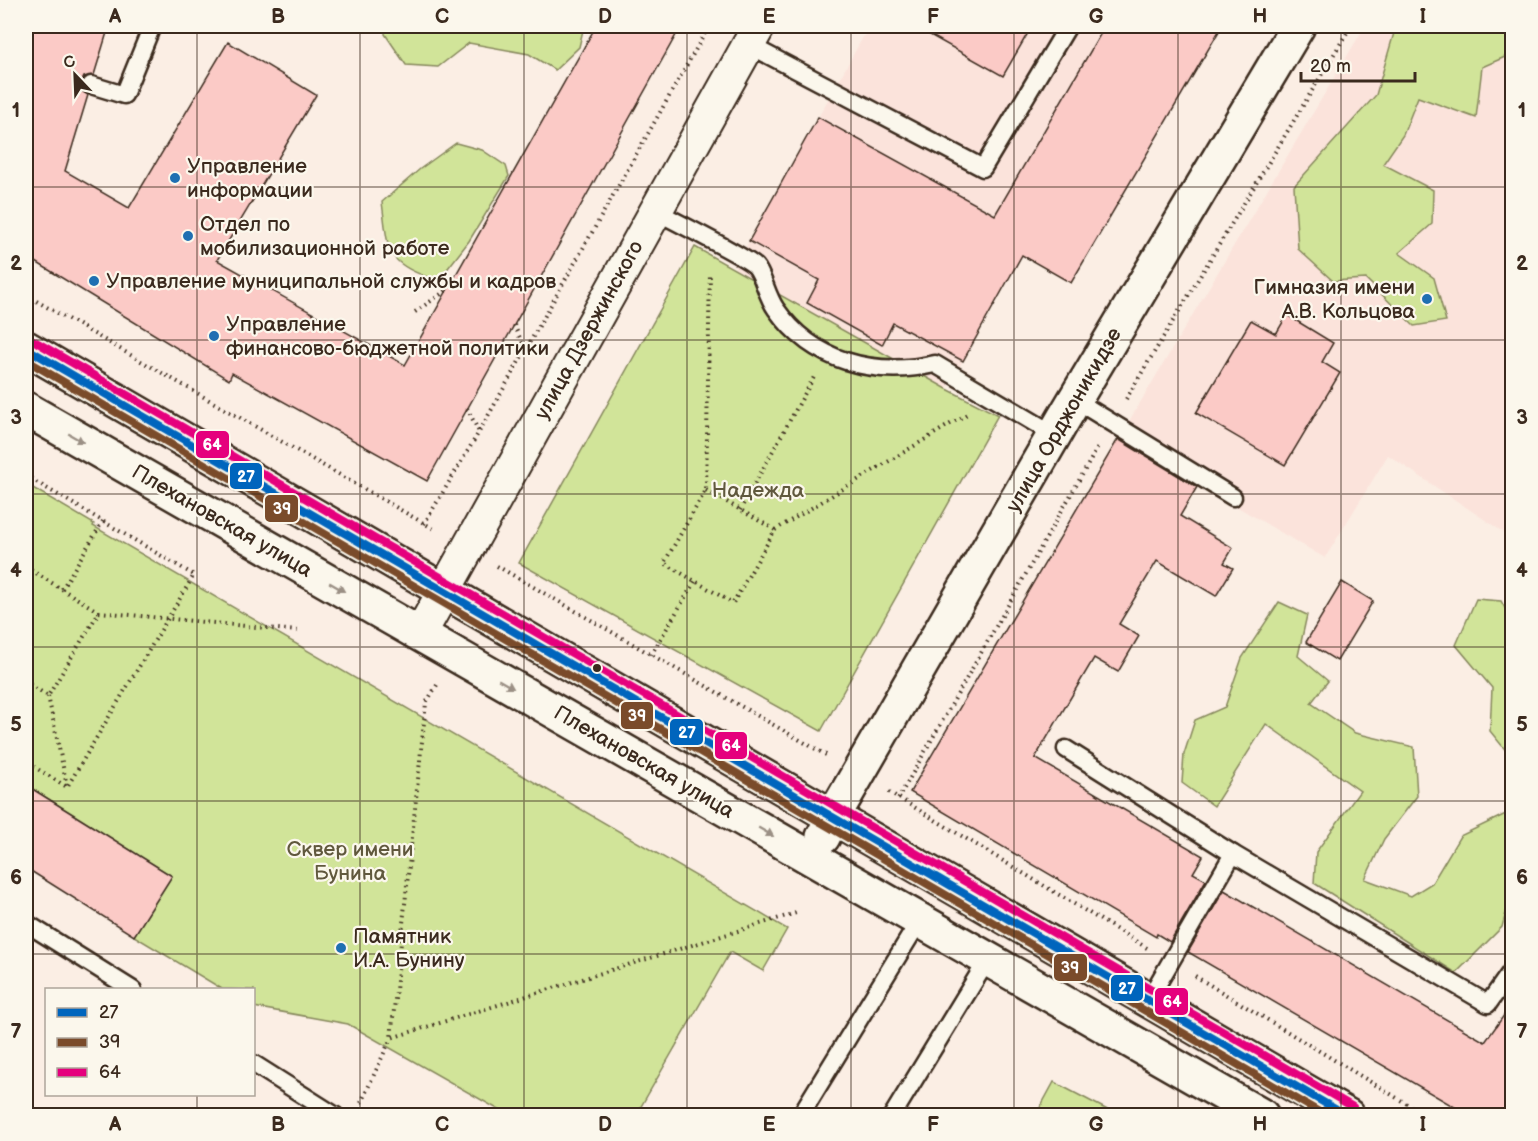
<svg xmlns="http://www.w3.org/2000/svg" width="1538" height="1141" viewBox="0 0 1538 1141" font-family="'Balsamiq Sans',sans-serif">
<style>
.built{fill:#fbe3db}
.green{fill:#d1e499;stroke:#86875c;stroke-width:1.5}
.building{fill:#fbcac6;stroke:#3b2a1e;stroke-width:1.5}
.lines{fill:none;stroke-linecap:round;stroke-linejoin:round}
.lane-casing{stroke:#3b2a1e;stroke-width:21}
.street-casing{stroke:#3b2a1e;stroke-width:36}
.secondary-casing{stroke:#3b2a1e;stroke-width:38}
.path{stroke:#3b2a1e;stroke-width:4;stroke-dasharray:1.5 4.5;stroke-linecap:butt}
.lane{stroke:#fbf7ec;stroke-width:16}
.street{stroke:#fbf7ec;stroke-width:32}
.secondary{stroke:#fbf7ec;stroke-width:33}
.bus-1-casing{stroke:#fbf7ec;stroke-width:12}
.bus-2-casing{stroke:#fbf7ec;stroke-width:12}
.bus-3-casing{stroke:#fbf7ec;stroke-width:12}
.bus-1{stroke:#0065bd;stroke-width:8}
.bus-2{stroke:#7a4b2a;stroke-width:8}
.bus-3{stroke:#e5007d;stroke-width:8}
.oneway{fill:#9b9085}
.grid{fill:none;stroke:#3b2a1e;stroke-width:1.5;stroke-opacity:0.55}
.poi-dot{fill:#1f6fb2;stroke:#fbf7ec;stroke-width:2}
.bus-dot{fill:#3b2a1e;stroke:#fbf7ec;stroke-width:2}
.labels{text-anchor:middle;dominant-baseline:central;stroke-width:4.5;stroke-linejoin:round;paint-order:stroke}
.poi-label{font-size:21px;fill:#3b2a1e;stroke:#fbf7ec;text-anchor:start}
.street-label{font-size:21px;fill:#3b2a1e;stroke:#fbf7ec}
.park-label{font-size:21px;fill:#60583d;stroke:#fbf7ec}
.line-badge{stroke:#fbf7ec;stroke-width:2}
.badge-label{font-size:16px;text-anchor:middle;font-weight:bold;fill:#fff}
.neatline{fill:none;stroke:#3b2a1e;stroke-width:2}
.grid-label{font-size:20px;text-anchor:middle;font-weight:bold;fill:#3b2a1e}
</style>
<rect width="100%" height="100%" fill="#fbeee4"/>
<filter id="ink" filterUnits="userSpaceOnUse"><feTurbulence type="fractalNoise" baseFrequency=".0167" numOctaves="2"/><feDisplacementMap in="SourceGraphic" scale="12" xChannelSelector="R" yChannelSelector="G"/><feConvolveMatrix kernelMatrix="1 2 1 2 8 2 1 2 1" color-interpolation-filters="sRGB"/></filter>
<g filter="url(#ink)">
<!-- built -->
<g class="built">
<polygon points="877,26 1222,26 1071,283 1022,255 947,389 733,270 863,37"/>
<polygon points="1365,26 1512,26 1512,538 1388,455 1325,558 1119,438"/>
</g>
<!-- green -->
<g class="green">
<polygon points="386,26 584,26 579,47 555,70 529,54 469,43 438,67 406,65 385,34"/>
<polygon points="1396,26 1512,26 1512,64 1505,57 1482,67 1476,118 1418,97 1403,135 1383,164 1433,190 1432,224 1399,253 1434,278 1446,321 1414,326 1366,279 1333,281 1298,249 1294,186 1376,95"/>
<path d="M456 143 482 150 506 166 509 176 469 241 438 281C384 262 389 255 382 202L420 169Z"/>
<polygon points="695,247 947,389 998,415 821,731 519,563"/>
<polygon points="26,484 94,524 93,526 787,929 763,971 730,952 636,1115 508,1115 348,1024 254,1007 254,990 222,989 134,936 172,876 26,785"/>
<polygon points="1476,599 1501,601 1512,621 1512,758 1490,731 1492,688 1456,645"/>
<polygon points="1279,602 1307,615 1298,656 1328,681 1311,703 1355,733 1414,747 1417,796 1384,839 1365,879 1411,896 1432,883 1460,836 1512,811 1512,892 1502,927 1456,973 1314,883 1316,852 1360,791 1266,724 1214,806 1182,783 1184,754 1195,720 1225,707 1242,658"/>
<polygon points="1054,1082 1117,1115 1036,1115"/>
</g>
<!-- building -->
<g class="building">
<polygon points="26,26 109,26 94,75 84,77 81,83 83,92 88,95 65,171 129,208 228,42 316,95 217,260 405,365 596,26 681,26 427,481 232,373 229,380 26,256"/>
<polygon points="914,26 1032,26 1003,76"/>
<polygon points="1105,26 1222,26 1071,283 1022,255 963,361 893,323 882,345 807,303 819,280 749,241 818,117 995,215"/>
<polygon points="1287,315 1333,343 1322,362 1340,373 1285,465 1196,413 1251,320 1276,334"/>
<polygon points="1118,439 1197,487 1180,516 1233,548 1224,563 1233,568 1216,596 1157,561 1119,624 1139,636 1118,672 1094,658 1035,758 1203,856 1193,873 1206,880 1170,942 1157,934 1156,937 910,792"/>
<polygon points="1342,582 1373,601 1337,661 1306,642"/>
<polygon points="26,785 172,876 134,936 26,868"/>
<polygon points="1224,890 1485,1042 1512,1004 1512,1116 1470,1116 1188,952"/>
</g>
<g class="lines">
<defs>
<g id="lane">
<polyline points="749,45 983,168 1068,26"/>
<polyline points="91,85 124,95 152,26"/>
<path d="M656 211C672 220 750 259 756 267 763 275 767 297 776 309 813 362 874 377 935 364L1055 435"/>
<polyline points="1075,400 1233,497"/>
<polyline points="1066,749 1233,854"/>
<polyline points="26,923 133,990"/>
<polyline points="1149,999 1233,854 1488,1004 1512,970"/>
<polyline points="254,1064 336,1116"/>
<polyline points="800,1116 920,920"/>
<polyline points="892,1116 988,959"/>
</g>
<polyline id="street" points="420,634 759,26"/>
<g id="secondary">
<polyline points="26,348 1348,1116"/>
<polyline points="26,409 1262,1116"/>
<polyline points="823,837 833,817 1064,418 1298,26"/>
</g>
</defs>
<!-- lane casing -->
<use href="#lane" class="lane-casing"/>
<!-- street casing -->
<use href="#street" class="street-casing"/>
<!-- secondary casing -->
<use href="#secondary" class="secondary-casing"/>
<!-- path -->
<g class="path">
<polyline points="26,295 434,529"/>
<polyline points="415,312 447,290"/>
<polyline points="514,325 525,349"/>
<polyline points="1126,399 1351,26"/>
<polyline points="467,408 479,432"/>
<polyline points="26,476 194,575 67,787 26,762"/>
<polyline points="706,490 775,530 733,603 664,563 706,490 710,272"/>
<polyline points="740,510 814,377"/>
<polyline points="424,524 479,432 709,26"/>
<polyline points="775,530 967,414"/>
<polyline points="497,566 826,755"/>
<polyline points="26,567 99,612 48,696 26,682"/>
<polyline points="62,589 103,521"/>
<polyline points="99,612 298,631"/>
<polyline points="651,655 695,581"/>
<polyline points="437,685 426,703 391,1038 796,913"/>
<polyline points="48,696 67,786"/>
<polyline points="889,792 1147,948"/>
<polyline points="898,799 1098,447"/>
<polyline points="1195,976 1427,1116"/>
<polyline points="361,1103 391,1038"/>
</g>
<!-- lane -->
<use href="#lane" class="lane"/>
<!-- street -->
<use href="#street" class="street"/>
<!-- secondary -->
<use href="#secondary" class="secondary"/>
<defs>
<polyline id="bus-1" points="26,348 1347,1116"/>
<polyline id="bus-2" points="26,360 1326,1116"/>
<polyline id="bus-3" points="31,339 1353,1107"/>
</defs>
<!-- bus-1 casing -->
<use href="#bus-1" class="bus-1-casing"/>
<!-- bus-2 casing -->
<use href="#bus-2" class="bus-2-casing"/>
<!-- bus-3 casing -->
<use href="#bus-3" class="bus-3-casing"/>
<!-- bus-1 -->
<use href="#bus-1" class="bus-1"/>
<!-- bus-2 -->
<use href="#bus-2" class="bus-2"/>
<!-- bus-3 -->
<use href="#bus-3" class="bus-3"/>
</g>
<!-- one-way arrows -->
<defs><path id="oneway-solid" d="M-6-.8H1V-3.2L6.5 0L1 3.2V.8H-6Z" transform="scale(1.5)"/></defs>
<g class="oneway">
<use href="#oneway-solid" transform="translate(76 438) rotate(30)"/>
<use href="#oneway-solid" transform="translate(337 587) rotate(30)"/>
<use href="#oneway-solid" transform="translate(506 684) rotate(30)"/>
<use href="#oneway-solid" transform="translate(766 832) rotate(30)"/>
</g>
</g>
<!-- grid -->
<path class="grid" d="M197 26V990M360 26V1116M524 26V1116M687 26V1116M851 26V1116M1014 26V1116M1178 26V1116M1341 26V1116M26 187H1512M26 340H1512M26 494H1512M26 647H1512M26 801H1512M26 954H1512M197 1094V1116"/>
<!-- markers -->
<g class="poi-dot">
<circle cx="175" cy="178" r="6"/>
<circle cx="188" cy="236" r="6"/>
<circle cx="94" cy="281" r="6"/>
<circle cx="1427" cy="299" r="6"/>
<circle cx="214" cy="336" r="6"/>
<circle cx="341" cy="948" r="6"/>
</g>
<circle class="bus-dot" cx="597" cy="668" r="5"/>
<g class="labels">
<!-- poi labels -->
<g class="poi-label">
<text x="187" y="166">Управление<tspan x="187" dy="24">информации</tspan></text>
<text x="200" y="224">Отдел по<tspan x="200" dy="24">мобилизационной работе</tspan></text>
<text x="106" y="281">Управление муниципальной службы и кадров</text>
<text x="1415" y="287" text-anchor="end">Гимназия имени<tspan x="1415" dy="24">А.В. Кольцова</tspan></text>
<text x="226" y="324">Управление<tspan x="226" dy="24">финансово-бюджетной политики</tspan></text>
<text x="353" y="936">Памятник<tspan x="353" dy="24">И.А. Бунину</tspan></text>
</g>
<!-- street labels -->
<g class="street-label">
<text transform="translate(589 330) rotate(-61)">улица Дзержинского</text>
<text transform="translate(1064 420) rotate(-60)">улица Орджоникидзе</text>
<text transform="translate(222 521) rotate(30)">Плехановская улица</text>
<text transform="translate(644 762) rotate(30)">Плехановская улица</text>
</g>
<!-- park labels -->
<g class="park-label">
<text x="758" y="490">Надежда</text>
<text x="350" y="849">Cквер имени<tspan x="350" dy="24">Бунина</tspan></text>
</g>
</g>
<g class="line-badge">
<rect x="195" y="430" width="35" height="29" rx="6" fill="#e5007d"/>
<rect x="229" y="462" width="34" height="28" rx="6" fill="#0065bd"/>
<rect x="264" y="494" width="35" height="29" rx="6" fill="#7a4b2a"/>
<rect x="620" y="701" width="34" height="29" rx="6" fill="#7a4b2a"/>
<rect x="669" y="718" width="35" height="28" rx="6" fill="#0065bd"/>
<rect x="714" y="731" width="34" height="29" rx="6" fill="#e5007d"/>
<rect x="1053" y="953" width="35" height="29" rx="6" fill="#7a4b2a"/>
<rect x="1110" y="974" width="34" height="28" rx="6" fill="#0065bd"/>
<rect x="1154" y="987" width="35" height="29" rx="6" fill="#e5007d"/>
</g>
<g class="badge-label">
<text x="212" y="450">64</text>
<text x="246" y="482">27</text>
<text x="282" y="514">39</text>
<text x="637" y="721">39</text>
<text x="687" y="738">27</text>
<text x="731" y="751">64</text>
<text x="1070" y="973">39</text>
<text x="1127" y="994">27</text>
<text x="1172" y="1007">64</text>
</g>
<!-- margin -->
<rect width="1538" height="1141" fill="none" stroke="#fbf7ec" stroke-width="66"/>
<!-- legend -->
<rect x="45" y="988" width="210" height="108" fill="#fbf7ec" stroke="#aea59a" stroke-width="1.5"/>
<rect x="57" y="1008" width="30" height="9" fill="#0065bd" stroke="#aea59a" stroke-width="1.5"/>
<text x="99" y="1018" font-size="18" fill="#3b2a1e">27</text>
<rect x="57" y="1038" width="30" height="9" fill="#7a4b2a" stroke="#aea59a" stroke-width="1.5"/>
<text x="99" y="1048" font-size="18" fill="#3b2a1e">39</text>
<rect x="57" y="1068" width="30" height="9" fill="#e5007d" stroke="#aea59a" stroke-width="1.5"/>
<text x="99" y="1078" font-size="18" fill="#3b2a1e">64</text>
<!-- north arrow -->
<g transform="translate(75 75) rotate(337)" stroke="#fbf7ec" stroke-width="4.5" paint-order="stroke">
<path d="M0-4.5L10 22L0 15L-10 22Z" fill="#3b2a1e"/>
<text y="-9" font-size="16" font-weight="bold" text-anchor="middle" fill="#3b2a1e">С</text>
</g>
<!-- scale -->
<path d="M1301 72v9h114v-9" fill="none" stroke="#3b2a1e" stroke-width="3"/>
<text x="1310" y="72" font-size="18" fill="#3b2a1e" stroke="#fbf7ec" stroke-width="4.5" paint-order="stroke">20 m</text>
<rect x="33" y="33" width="1472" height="1075" class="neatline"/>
<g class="grid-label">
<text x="115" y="23">A</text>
<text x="278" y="23">B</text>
<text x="442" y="23">C</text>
<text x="605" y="23">D</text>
<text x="769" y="23">E</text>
<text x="933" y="23">F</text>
<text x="1096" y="23">G</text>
<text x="1260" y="23">H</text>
<text x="1423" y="23">I</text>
<text x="16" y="117">1</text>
<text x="1522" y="117">1</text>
<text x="16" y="270">2</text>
<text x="1522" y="270">2</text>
<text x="16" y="424">3</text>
<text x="1522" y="424">3</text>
<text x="16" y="577">4</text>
<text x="1522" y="577">4</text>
<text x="16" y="731">5</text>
<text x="1522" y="731">5</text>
<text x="16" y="884">6</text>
<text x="1522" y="884">6</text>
<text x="16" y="1038">7</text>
<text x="1522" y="1038">7</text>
<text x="115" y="1131">A</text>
<text x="278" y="1131">B</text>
<text x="442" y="1131">C</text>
<text x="605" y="1131">D</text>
<text x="769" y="1131">E</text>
<text x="933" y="1131">F</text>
<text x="1096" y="1131">G</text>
<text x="1260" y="1131">H</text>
<text x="1423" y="1131">I</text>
</g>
</svg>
